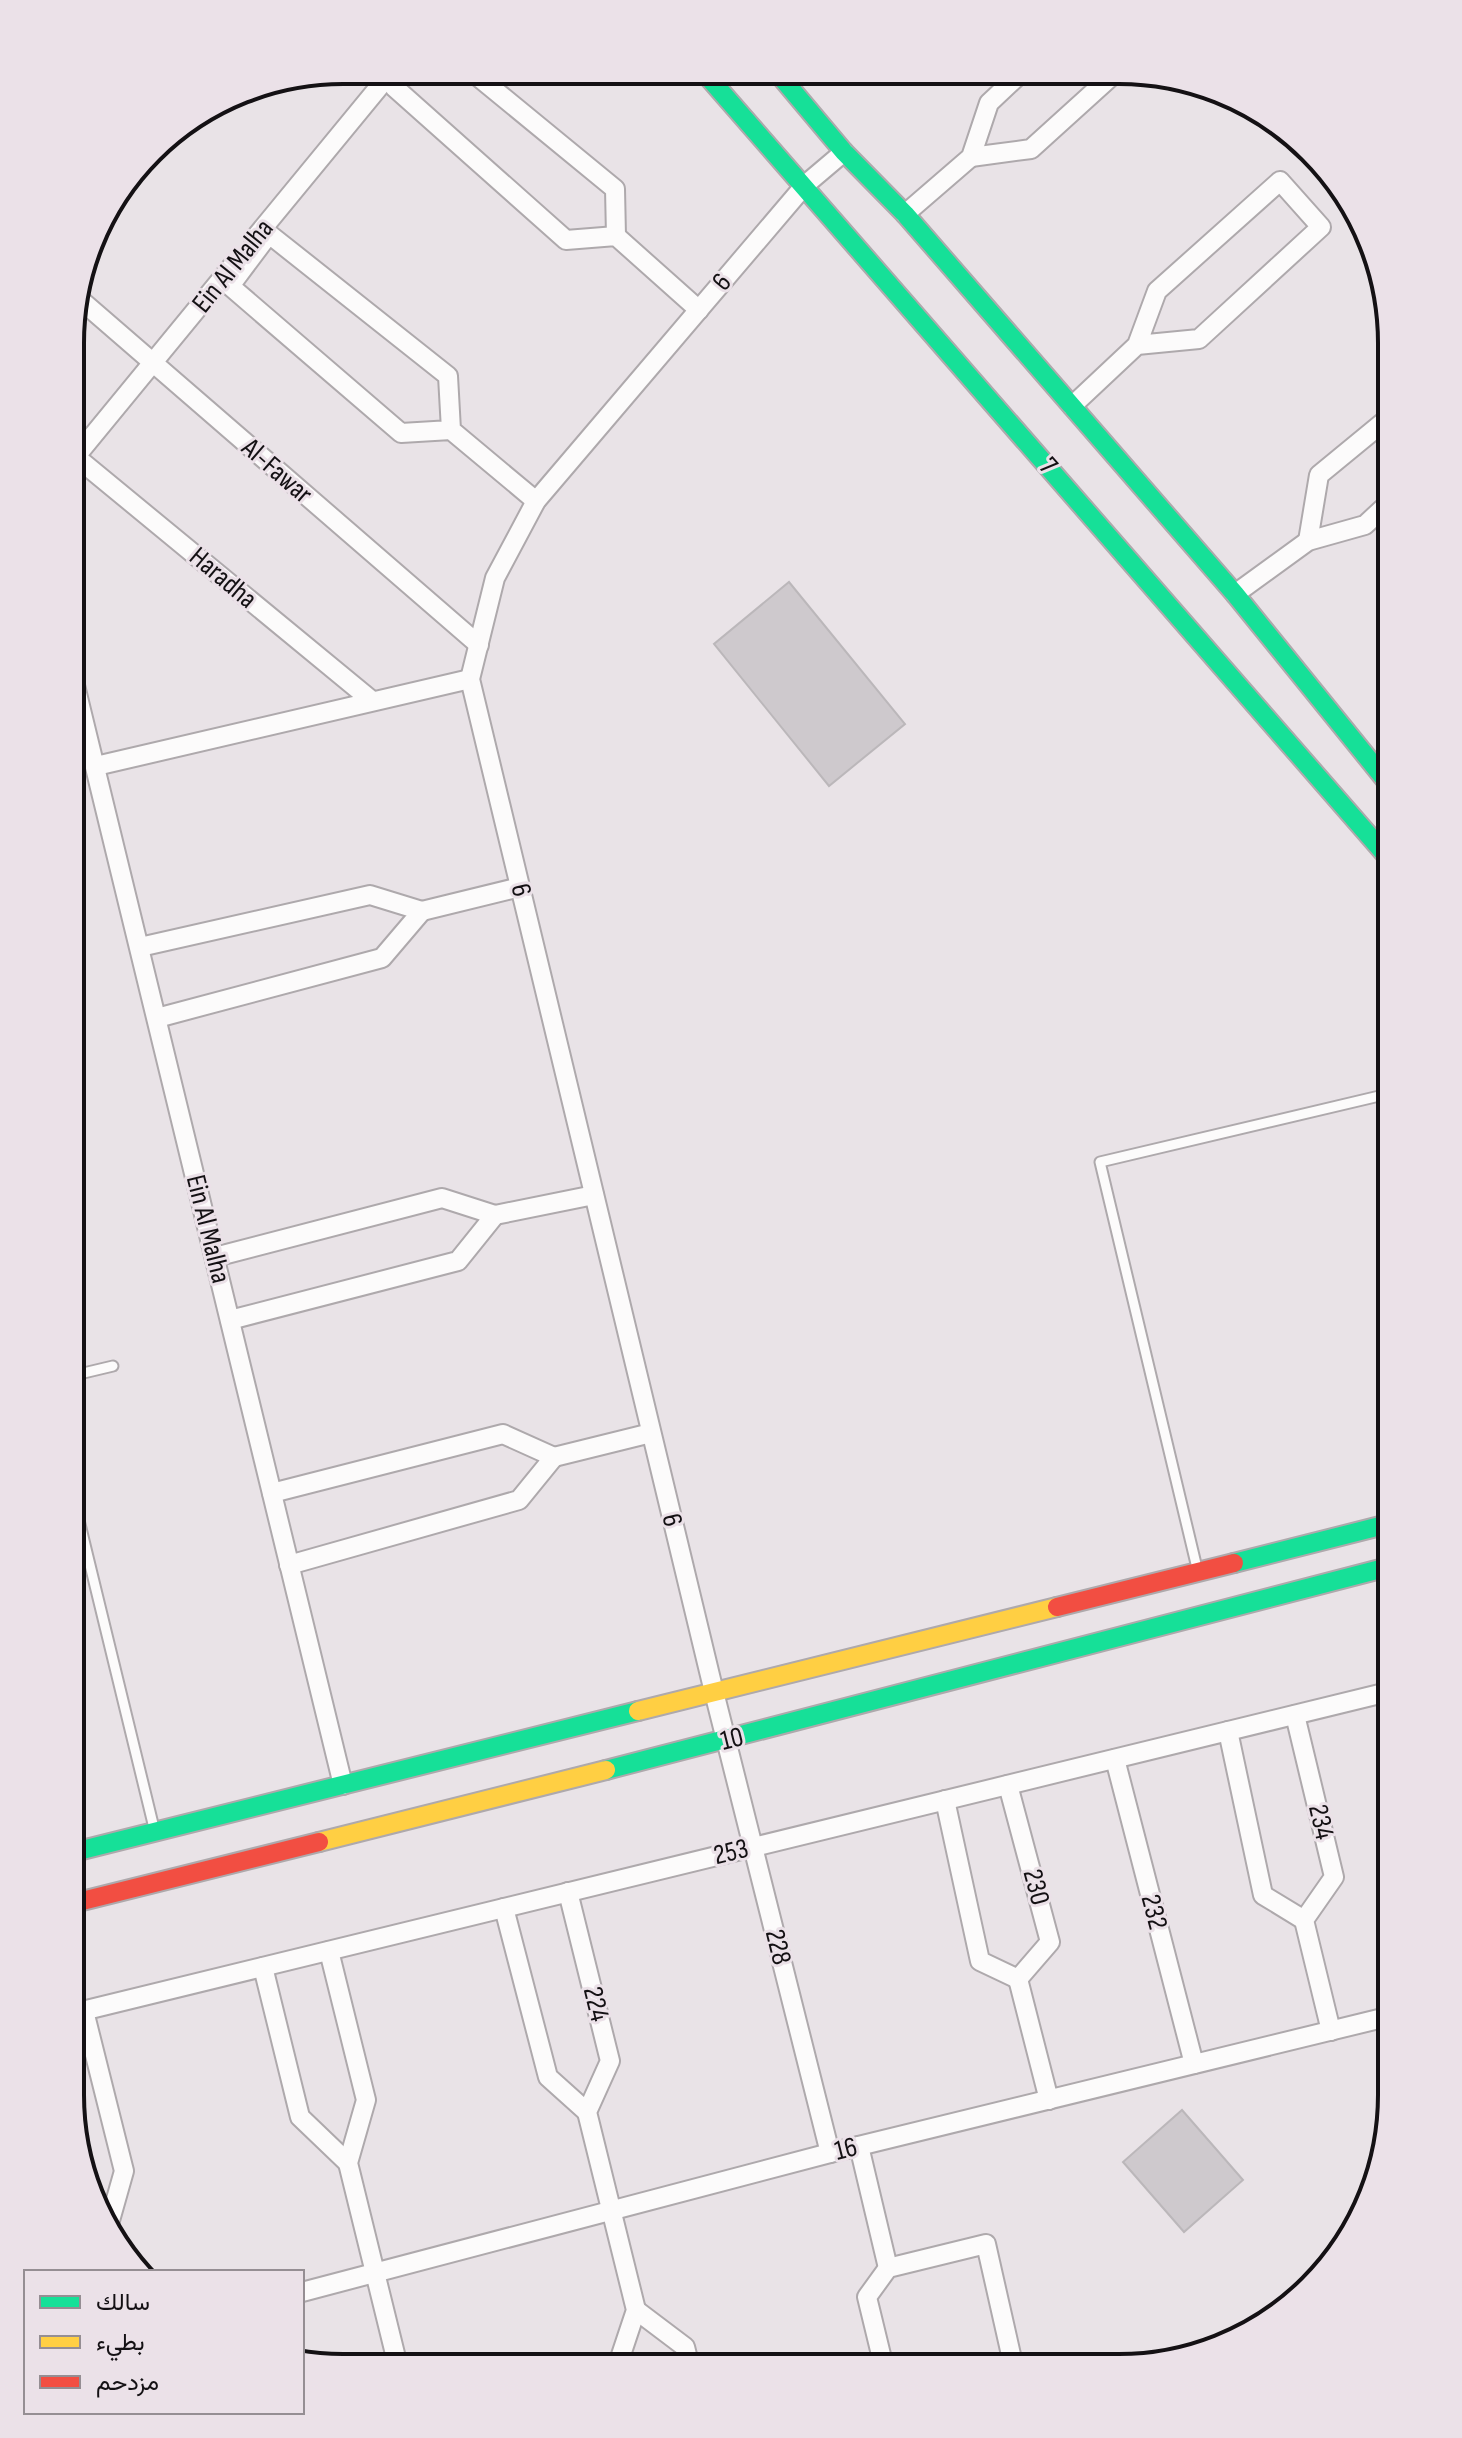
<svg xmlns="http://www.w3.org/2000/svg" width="1462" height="2438" viewBox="0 0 1462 2438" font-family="'Sofia Sans Condensed',Vazirmatn,sans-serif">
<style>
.building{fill:#cec9cd;stroke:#bbb7ba;stroke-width:2}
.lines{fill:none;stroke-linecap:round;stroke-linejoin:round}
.lane-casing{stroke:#aea9ac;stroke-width:13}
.street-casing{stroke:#aea9ac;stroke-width:22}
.fast-casing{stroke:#aea9ac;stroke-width:22}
.slow-casing{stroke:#aea9ac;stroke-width:22}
.jam-casing{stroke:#aea9ac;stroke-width:22}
.lane{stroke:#fcfbfb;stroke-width:9}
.street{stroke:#fcfbfb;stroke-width:18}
.fast{stroke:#16e098;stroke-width:18}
.slow{stroke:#ffcf43;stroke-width:18}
.jam{stroke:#f24e42;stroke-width:18}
.labels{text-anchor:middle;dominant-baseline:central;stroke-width:6;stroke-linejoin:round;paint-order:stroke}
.street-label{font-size:28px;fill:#141114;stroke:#ebe1e8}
.rim{fill:none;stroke:#141114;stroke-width:4}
</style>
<rect width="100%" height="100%" fill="#e9e3e7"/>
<!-- building -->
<g class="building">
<polygon points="789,582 905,724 829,786 714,644"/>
<polygon points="1182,2110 1243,2180 1184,2232 1123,2162"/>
</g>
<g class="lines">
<defs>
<g id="lane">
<polyline points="71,1376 113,1366"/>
<polyline points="71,1487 154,1828"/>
<polyline points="1197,1568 1100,1162 1392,1093"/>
</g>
<g id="street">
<polyline points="406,70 394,87 566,240 616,236 699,310"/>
<polyline points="470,70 615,189 616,236"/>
<polyline points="971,157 1031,149 1116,72"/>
<polyline points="905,214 971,157 989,103 1022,72"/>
<polyline points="254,239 393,70"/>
<polyline points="76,296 479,645"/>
<polyline points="1072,406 1137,345 1199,339 1321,227 1280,181 1157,291 1137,345"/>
<polyline points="451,430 401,433 230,286 269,234 448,376 451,430 536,501"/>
<polyline points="76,457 371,700"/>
<polyline points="72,461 233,265"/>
<polyline points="1308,541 1319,475 1392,415"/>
<polyline points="1235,594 1308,541 1365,525 1392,500"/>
<polyline points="72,673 343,1785"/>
<polyline points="96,766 470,679"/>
<polyline points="422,911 520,887"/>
<polyline points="140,947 370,895 422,911 382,958 157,1018"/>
<polyline points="495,1215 594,1195"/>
<polyline points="215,1257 442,1198 495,1215 458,1261 230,1320"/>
<polyline points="554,1457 651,1433"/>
<polyline points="272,1493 503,1434 554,1457 519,1500 289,1565"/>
<polyline points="1295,1715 1334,1877 1304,1920 1331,2031"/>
<polyline points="1228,1731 1263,1895 1304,1920"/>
<polyline points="1115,1759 1194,2064"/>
<polyline points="1008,1785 1050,1942 1018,1979 1049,2100"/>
<polyline points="945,1800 980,1961 1018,1979"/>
<polyline points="568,1892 610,2061 587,2112 636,2310 619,2361 620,2367"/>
<polyline points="504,1908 548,2077 587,2112"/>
<polyline points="329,1951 366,2100 348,2163 398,2366"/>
<polyline points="263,1967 300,2117 348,2163"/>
<polyline points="84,2011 124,2171 109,2224"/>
<polyline points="70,2014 1392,1691"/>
<polyline points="859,2146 888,2268"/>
<polyline points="830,2153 714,1692 470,679 495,578 536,501 805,185 844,152"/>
<polyline points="302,2292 830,2153 1391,2016"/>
<polyline points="636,2310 685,2347 690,2367"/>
<polyline points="884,2367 867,2297 888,2268 986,2244 1014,2368"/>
</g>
<g id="fast">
<polyline points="703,71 1392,862"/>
<polyline points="776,71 844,152 905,214 1235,594 1392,788"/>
<polyline points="1234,1563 1392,1523"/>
<polyline points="606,1770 1392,1566"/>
<polyline points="70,1853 638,1711"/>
</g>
<g id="slow">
<polyline points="638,1711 1057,1607"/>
<polyline points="319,1842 606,1770"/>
</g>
<g id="jam">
<polyline points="1057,1607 1234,1563"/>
<polyline points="70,1904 319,1842"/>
</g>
</defs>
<!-- lane casing -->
<use href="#lane" class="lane-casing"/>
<!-- street casing -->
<use href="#street" class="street-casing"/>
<!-- fast casing -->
<use href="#fast" class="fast-casing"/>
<!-- slow casing -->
<use href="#slow" class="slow-casing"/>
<!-- jam casing -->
<use href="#jam" class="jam-casing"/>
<!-- lane -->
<use href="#lane" class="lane"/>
<!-- street -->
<use href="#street" class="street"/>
<!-- fast -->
<use href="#fast" class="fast"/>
<!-- slow -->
<use href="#slow" class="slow"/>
<!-- jam -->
<use href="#jam" class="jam"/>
</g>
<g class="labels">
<!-- street labels -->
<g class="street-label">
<text transform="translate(233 266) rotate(-51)">Ein Al Malha</text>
<text transform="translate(722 282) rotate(-50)">6</text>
<text transform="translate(1048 466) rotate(49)">7</text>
<text transform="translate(277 471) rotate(41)">Al-Fawar</text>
<text transform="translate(223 578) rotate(40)">Haradha</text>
<text transform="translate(521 890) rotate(77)">6</text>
<text transform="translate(208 1229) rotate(76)">Ein Al Malha</text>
<text transform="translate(672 1520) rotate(77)">6</text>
<text transform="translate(732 1739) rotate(-14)">10</text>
<text transform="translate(1321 1822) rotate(77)">234</text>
<text transform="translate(731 1852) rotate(-14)">253</text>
<text transform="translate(1036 1887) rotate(75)">230</text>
<text transform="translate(1154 1912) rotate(75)">232</text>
<text transform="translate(778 1947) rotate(76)">228</text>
<text transform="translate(596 2004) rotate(76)">224</text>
<text transform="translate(846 2149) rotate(-14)">16</text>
</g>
</g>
<!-- crop -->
<path d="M0 0H1462V2438H0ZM343 84H1119A259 259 0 0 1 1378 343V2095A259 259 0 0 1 1119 2354H343A259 259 0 0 1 84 2095V343A259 259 0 0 1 343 84Z" fill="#ebe1e8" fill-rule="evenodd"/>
<path class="rim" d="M343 84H1119A259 259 0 0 1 1378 343V2095A259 259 0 0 1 1119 2354H343A259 259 0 0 1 84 2095V343A259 259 0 0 1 343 84Z"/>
<!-- legend -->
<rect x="24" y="2270" width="280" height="144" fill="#ebe1e8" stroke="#958e93" stroke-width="2"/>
<rect x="40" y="2296" width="40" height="12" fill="#16e098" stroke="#958e93" stroke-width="2"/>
<text x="96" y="2310" font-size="24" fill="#141114">سالك</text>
<rect x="40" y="2336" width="40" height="12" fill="#ffcf43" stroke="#958e93" stroke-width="2"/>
<text x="96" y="2350" font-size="24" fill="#141114">بطيء</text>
<rect x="40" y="2376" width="40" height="12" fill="#f24e42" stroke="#958e93" stroke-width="2"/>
<text x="96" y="2390" font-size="24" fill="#141114">مزدحم</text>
</svg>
